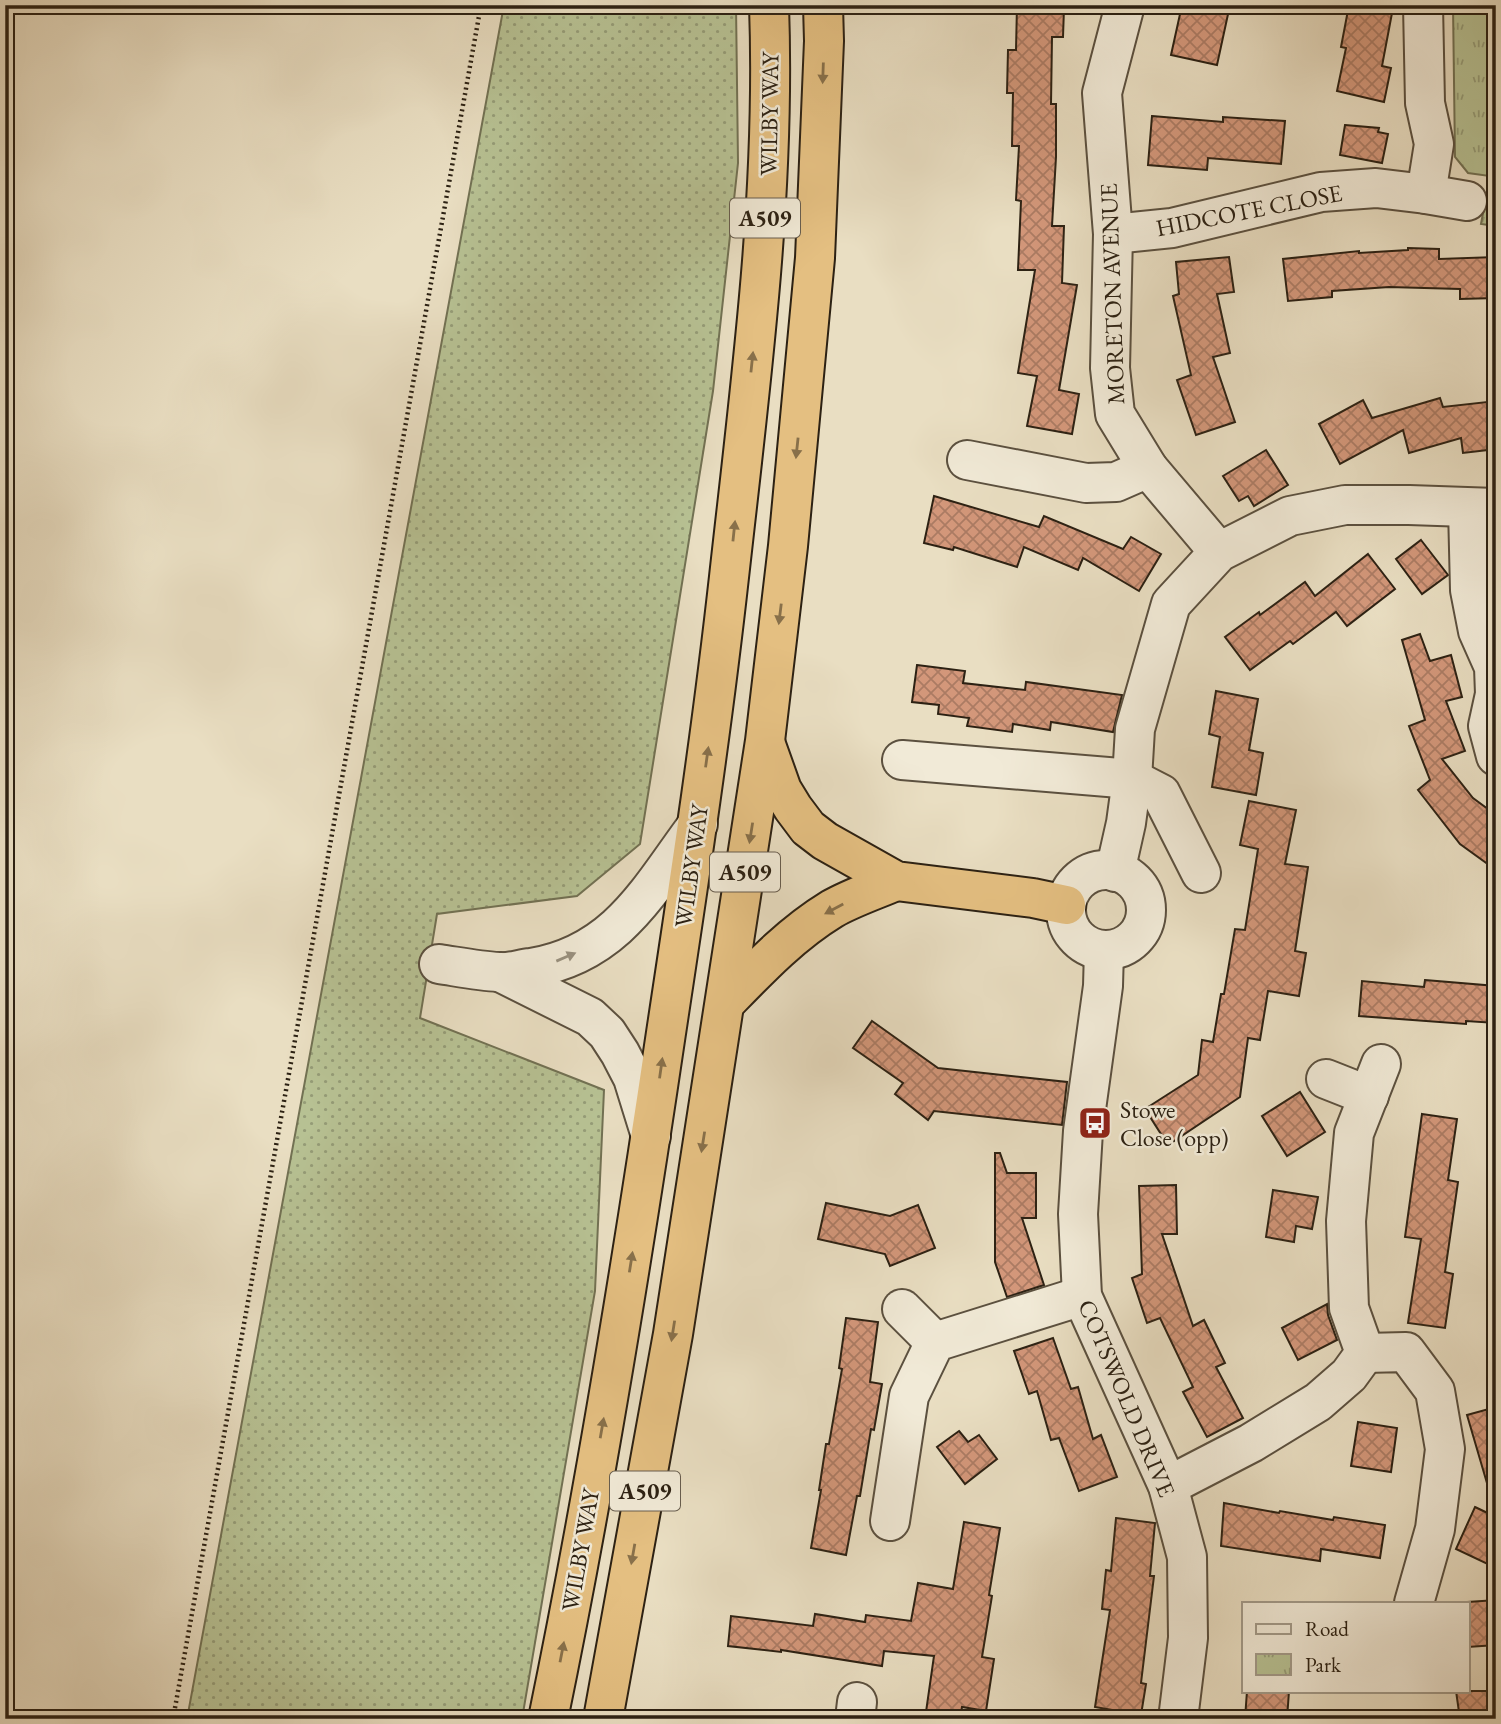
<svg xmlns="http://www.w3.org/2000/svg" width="1501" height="1724" viewBox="0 0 1501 1724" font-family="'EB Garamond',serif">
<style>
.grass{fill:url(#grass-dots);stroke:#727153;stroke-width:2}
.park{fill:url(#park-tufts);stroke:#727153;stroke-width:2}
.building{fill:url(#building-cross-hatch);stroke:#2c2113;stroke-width:2}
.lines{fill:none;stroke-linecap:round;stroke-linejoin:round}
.minor-casing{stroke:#5b503f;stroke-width:42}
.highway-casing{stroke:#2c2113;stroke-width:42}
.path{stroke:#2c2113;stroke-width:4.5;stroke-dasharray:2 3.5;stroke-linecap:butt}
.minor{stroke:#f1ead7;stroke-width:38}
.highway{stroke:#e4bf81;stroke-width:38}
.oneway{fill:#88704a}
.oneway2{fill:#98907f}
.labels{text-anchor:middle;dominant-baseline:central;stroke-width:5;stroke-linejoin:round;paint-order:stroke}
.shield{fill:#f1ead7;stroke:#675d4e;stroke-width:2}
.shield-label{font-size:23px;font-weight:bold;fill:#2c2113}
.street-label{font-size:24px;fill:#2c2113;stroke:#f1ead7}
.poi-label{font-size:24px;fill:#2c2113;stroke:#f1ead7;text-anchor:start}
</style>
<defs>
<pattern id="grass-dots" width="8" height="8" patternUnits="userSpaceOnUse" patternTransform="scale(1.75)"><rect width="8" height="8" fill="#b7c193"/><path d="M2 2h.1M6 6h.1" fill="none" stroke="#959c77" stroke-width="1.8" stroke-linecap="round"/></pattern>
<pattern id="park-tufts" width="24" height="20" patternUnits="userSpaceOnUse" patternTransform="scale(1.75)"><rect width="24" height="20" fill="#b7c193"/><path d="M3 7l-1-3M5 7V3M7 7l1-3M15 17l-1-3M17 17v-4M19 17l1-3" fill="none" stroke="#959c77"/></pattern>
<pattern id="building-cross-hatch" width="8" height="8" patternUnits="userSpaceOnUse" patternTransform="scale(1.75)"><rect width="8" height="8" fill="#d3977a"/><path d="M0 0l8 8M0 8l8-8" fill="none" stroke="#ab7b63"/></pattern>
</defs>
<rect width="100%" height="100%" fill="#e9dec2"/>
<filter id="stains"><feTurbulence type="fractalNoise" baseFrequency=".00286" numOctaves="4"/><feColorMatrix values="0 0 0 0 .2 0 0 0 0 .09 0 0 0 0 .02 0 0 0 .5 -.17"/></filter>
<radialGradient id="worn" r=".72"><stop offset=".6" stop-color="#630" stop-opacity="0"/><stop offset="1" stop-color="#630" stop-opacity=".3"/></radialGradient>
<!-- grass -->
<polygon class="grass" points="504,5 736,5 738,163 713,391 640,844 577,896 437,914 420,1018 604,1090 595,1291 522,1719 187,1719"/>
<!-- park -->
<polygon class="park" points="1453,5 1496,5 1496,226 1481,224 1490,176 1468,173 1455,157"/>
<!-- building -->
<g class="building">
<polygon points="1017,5 1048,5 1048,7 1064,8 1063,37 1052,37 1051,104 1056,104 1056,157 1052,226 1064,226 1062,283 1077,285 1059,390 1079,394 1072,434 1027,426 1037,376 1018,373 1035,270 1018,270 1021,201 1016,200 1019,146 1012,146 1013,93 1007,93 1008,50 1016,50"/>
<polygon points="1182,5 1230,5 1217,65 1171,55"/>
<polygon points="1349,5 1392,13 1382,66 1391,68 1384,102 1337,91 1346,48 1341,47"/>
<polygon points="1152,116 1223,122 1223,117 1285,121 1281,164 1208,158 1207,170 1148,165"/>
<polygon points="1345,125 1379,128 1378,132 1388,134 1382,163 1340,155"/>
<polygon points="1408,248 1439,249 1439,259 1496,257 1496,298 1460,299 1460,289 1389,287 1332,291 1332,297 1288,301 1283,259 1359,251 1359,253 1408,250"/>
<polygon points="1229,257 1234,292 1217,294 1230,353 1213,357 1235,422 1196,435 1177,380 1191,375 1173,296 1179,294 1176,262"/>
<polygon points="1440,398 1443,407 1496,401 1496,449 1463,453 1461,438 1409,453 1403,430 1340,464 1319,424 1363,400 1372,418"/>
<polygon points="1266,450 1288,485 1254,506 1248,496 1239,501 1223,476"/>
<polygon points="934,496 1039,527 1044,516 1123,549 1131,537 1161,554 1139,591 1083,558 1078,570 1024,547 1017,567 954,547 953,550 924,543"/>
<polygon points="1421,540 1448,575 1422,594 1396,559"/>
<polygon points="1368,554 1395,589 1347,626 1336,612 1293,644 1290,641 1250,670 1225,637 1259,612 1260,615 1305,582 1315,596"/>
<polygon points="1420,634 1430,661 1451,655 1462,697 1446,701 1465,751 1442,759 1473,798 1496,815 1496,870 1460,844 1418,790 1430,780 1409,726 1425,720 1402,640"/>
<polygon points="917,665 965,671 963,683 1025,690 1026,682 1122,695 1113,732 1051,722 1050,730 1013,724 1012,732 967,726 969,718 938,714 939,705 912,702"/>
<polygon points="1216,691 1258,699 1249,750 1263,753 1256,795 1212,787 1220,737 1209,734"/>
<polygon points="1249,801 1296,810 1285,864 1308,867 1295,951 1306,953 1299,996 1268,991 1260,1040 1248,1038 1240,1097 1168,1145 1145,1109 1198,1075 1202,1040 1213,1042 1221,994 1224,994 1235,929 1245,930 1258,849 1240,845"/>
<polygon points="1425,980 1496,986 1496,1023 1466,1021 1466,1024 1359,1016 1362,981 1424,987"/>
<polygon points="872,1021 938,1068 1067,1082 1062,1125 934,1111 928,1120 895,1094 903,1083 853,1048"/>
<polygon points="1300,1092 1325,1132 1287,1156 1262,1116"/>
<polygon points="1422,1114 1457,1119 1448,1180 1458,1182 1445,1272 1453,1274 1445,1328 1408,1323 1421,1239 1405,1237"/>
<polygon points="995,1153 1000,1153 1007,1173 1036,1173 1036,1218 1022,1218 1044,1285 1007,1297 995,1262"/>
<polygon points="1176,1185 1177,1234 1162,1234 1193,1326 1204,1320 1225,1363 1216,1367 1243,1418 1207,1437 1183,1392 1193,1387 1160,1318 1147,1323 1132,1278 1142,1274 1139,1186"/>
<polygon points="1273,1190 1318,1197 1312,1229 1296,1226 1294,1242 1266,1237"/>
<polygon points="826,1203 890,1216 918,1205 935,1248 890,1266 885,1254 818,1239"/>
<polygon points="1327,1304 1328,1315 1337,1340 1298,1360 1282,1328"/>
<polygon points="846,1318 878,1322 870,1382 882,1384 874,1430 871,1429 860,1496 857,1496 846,1555 811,1548 821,1490 819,1490 826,1444 829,1444 842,1369 839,1368"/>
<polygon points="1053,1338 1071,1389 1078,1387 1093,1439 1101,1435 1117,1477 1079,1491 1059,1438 1051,1440 1037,1391 1029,1394 1014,1351"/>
<polygon points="1496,1407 1496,1489 1489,1490 1467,1415"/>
<polygon points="1358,1422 1397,1428 1391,1472 1351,1466"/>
<polygon points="959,1431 968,1442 979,1435 997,1459 965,1484 937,1447"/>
<polygon points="1224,1503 1279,1513 1280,1511 1333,1520 1334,1517 1385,1525 1380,1558 1321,1549 1320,1561 1221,1546"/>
<polygon points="1475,1507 1496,1517 1496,1568 1456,1549"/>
<polygon points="1116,1518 1155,1523 1150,1576 1154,1576 1141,1683 1146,1684 1141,1715 1095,1707 1110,1610 1102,1609 1106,1570 1111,1571"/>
<polygon points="964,1522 1000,1528 989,1595 992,1596 982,1657 994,1659 986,1711 962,1707 960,1719 925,1719 934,1656 884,1651 882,1666 781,1650 781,1652 728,1646 731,1616 813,1626 815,1614 865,1622 866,1615 911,1621 918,1583 953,1589"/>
<polygon points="1496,1600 1496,1645 1468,1647 1468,1602"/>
<polygon points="1247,1691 1289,1691 1287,1719 1245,1719"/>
<polygon points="1456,1691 1488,1691 1487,1719 1460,1719"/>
</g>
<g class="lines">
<defs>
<g id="minor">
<polyline points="1125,5 1102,93 1113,234 1110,368 1115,414 1148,468 1219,552"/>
<polyline points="1423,5 1425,103 1434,144 1426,194"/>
<polyline points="1113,234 1172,228 1321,192 1376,188 1426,194 1467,201"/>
<polyline points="967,460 1086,483 1116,482 1148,468"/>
<polyline points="1468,508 1470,590 1478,631 1494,667 1495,694 1488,726 1496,756"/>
<polyline points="902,760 1132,779 1161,794 1201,873"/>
<circle cx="1106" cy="910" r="40"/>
<polyline points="1115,872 1126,823 1132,779 1135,729 1171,604 1219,552 1290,516 1345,505 1409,505 1496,508"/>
<polyline points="1104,950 1103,986 1083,1131 1078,1214 1082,1296 1168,1486 1187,1557 1188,1638 1178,1719"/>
<path d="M439 964C459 967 479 971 499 972 509 973 520 969 531 968 618 954 650 888 698 824"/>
<polyline points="500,972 590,1017 607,1033 620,1053 633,1078 651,1136"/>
<polyline points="1326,1079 1369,1096"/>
<polyline points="902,1309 935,1342"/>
<polyline points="1365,1353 1406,1352 1435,1391 1445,1449 1435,1529 1414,1603"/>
<polyline points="1168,1486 1251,1443 1318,1402 1349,1375 1365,1353 1349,1308 1346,1221 1354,1133 1381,1064"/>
<polyline points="890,1521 909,1396 935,1342 1082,1296"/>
<polyline points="855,1719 857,1702"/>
</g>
<g id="highway">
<polyline points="766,745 782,790 793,808 808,828 825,841 896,881 1033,898 1066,905"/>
<path d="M726 1002C758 969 791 934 832 909 851 898 875 890 896 881"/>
<path d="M548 1719C595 1492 632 1263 666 1033 689 881 712 730 729 577 750 388 776 196 769 5"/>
<polyline points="603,1719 673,1334 765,741 788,546 815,258 824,41 823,5"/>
</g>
</defs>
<!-- minor casing -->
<use href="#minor" class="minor-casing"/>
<!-- highway casing -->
<use href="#highway" class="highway-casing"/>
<!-- path -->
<polyline class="path" points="173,1719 481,5"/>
<!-- minor -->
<use href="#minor" class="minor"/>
<!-- highway -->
<use href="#highway" class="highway"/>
</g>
<!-- one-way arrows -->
<defs><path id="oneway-solid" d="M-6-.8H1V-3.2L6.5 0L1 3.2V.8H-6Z" transform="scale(1.75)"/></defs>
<g class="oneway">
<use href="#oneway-solid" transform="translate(823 73) rotate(92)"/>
<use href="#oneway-solid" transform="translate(752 362) rotate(-84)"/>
<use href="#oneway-solid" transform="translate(797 448) rotate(96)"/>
<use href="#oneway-solid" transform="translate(734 531) rotate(-84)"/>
<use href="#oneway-solid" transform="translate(780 614) rotate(97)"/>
<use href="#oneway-solid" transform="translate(707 757) rotate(-82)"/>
<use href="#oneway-solid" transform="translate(751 833) rotate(99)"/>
<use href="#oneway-solid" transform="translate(834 909) rotate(152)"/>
<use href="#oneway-solid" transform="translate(661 1068) rotate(-82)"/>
<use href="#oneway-solid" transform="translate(703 1142) rotate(99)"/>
<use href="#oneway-solid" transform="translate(631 1262) rotate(-81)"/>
<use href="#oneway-solid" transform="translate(673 1331) rotate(99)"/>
<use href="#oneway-solid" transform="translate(602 1428) rotate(-80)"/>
<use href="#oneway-solid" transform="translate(633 1554) rotate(100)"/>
<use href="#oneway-solid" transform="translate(562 1652) rotate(-79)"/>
</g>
<use class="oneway2" href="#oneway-solid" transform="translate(566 957) rotate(-23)"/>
<!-- icons -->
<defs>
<symbol id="bus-square" viewBox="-11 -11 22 22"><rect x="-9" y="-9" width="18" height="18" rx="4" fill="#8f2418" stroke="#f1ead7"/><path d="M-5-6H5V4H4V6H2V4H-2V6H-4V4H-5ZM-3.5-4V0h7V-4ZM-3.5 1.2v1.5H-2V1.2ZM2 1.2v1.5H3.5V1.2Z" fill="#fff"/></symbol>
</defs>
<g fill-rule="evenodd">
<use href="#bus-square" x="1076" y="1104" width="38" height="38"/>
</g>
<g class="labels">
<!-- shield labels -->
<g class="shield">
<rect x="730" y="198.5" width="70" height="39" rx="5"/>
<rect x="710" y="852.5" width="70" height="39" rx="5"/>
<rect x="610" y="1471.5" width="70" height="39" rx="5"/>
</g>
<g class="shield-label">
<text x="765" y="218">A509</text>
<text x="745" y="872">A509</text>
<text x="645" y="1491">A509</text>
</g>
<!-- street labels -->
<g class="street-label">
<text transform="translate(769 114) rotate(-89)">WILBY WAY</text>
<text transform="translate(1249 210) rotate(-11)">HIDCOTE CLOSE</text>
<text transform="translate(1112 294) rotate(-92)">MORETON AVENUE</text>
<text transform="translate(691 866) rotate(-82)">WILBY WAY</text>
<text transform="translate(1127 1398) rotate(67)">COTSWOLD DRIVE</text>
<text transform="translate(580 1550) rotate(-80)">WILBY WAY</text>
</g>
<!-- poi labels -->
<g class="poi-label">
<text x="1120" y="1109">Stowe<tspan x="1120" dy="28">Close (opp)</tspan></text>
</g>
</g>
<!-- margin -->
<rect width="1501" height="1724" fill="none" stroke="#e9dec2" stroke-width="28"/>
<rect x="7" y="7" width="1487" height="1710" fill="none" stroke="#2c2113" stroke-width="3.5"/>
<rect x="14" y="14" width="1473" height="1696" fill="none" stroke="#2c2113" stroke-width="2"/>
<!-- legend -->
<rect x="1242" y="1602" width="228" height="91" fill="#f1ead7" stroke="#a29a89" stroke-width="2"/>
<rect x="1256" y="1624" width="35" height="10" fill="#f1ead7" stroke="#a29a89" stroke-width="2"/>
<text x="1305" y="1636" font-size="21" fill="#2c2113">Road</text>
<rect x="1256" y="1654" width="35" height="21" fill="url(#park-tufts)" stroke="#a29a89" stroke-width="2"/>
<text x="1305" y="1672" font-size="21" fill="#2c2113">Park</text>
<rect width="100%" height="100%" filter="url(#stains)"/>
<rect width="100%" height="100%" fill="url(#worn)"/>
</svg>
